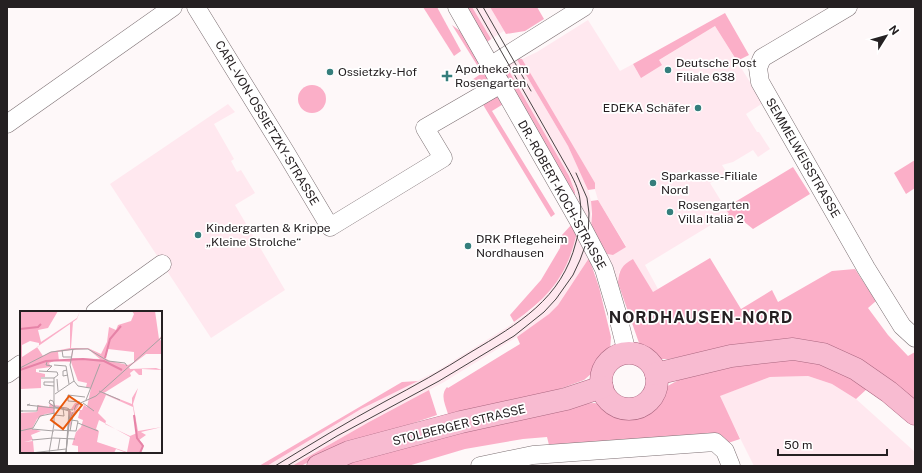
<svg xmlns="http://www.w3.org/2000/svg" width="922" height="473" viewBox="0 0 922 473" font-family="'Public Sans',sans-serif">
<style>
.built{fill:#ffe8ef}
.green{fill:#fbafc8}
.lines{fill:none;stroke-linecap:round;stroke-linejoin:round}
.minor-casing{stroke:#7c7073;stroke-width:19}
.major-casing{stroke:#ab6780;stroke-width:23}
.minor{stroke:#fff;stroke-width:18}
.major{stroke:#f8bbd1;stroke-width:22}
.tram{stroke:#484344;stroke-width:1}
.poi-dot{fill:#357e7c;stroke:#fff;stroke-width:1.5}
.labels{text-anchor:middle;dominant-baseline:central;stroke-width:3.5;stroke-linejoin:round;paint-order:stroke}
.poi-label{font-size:12px;fill:#252022;stroke:#fff;text-anchor:start}
.street-label{font-size:12px;fill:#252022;stroke:#fff}
.district-label{font-size:16px;font-weight:bold;letter-spacing:1px;fill:#252022;stroke:#fff}
.inset-river{fill:none;stroke:#e683a7;stroke-width:2}
.inset-road{fill:none;stroke:#a7a2a3;stroke-width:1}
.view{fill:#e8590c;fill-opacity:0.15;stroke:#e8590c;stroke-width:2}
.inset-edge{fill:none;stroke:#252022;stroke-width:2}
</style>
<rect width="100%" height="100%" fill="#fef8f9"/>
<!-- built -->
<g class="built">
<polygon points="472,7 490,7 504,31 491,39"/>
<polygon points="588,20 620,71 633,64 638,73 715,26 763,103 746,114 757,132 759,132 770,149 758,157 753,150 733,162 722,165 727,173 710,183 729,214 645,265 658,289 653,293 633,259 619,272 618,283 607,254 613,255 626,246 598,200 593,183 522,59 537,52"/>
<polygon points="516,58 568,146 587,186 591,201 591,228 575,198 569,176 505,64"/>
<polygon points="228,104 235,112 214,124 234,159 231,161 237,172 241,170 255,193 235,205 285,290 211,338 110,184"/>
<polygon points="577,232 589,258 558,305 549,314 525,332 444,382 369,422 292,466 267,466 361,409 437,371 509,326 535,307 555,284 564,270 573,248"/>
<polygon points="808,376 832,384 856,399 915,452 915,466 754,466 719,396 770,377"/>
</g>
<!-- green -->
<g class="green">
<polygon points="423,7 437,7 461,51 454,56"/>
<polygon points="467,7 472,7 491,39 487,42"/>
<polygon points="490,7 537,7 544,19 525,31 506,34"/>
<polygon points="725,13 749,55 737,61 715,26 659,60 662,65 641,78 633,64"/>
<polygon points="452,25 467,36 492,81 475,91 469,82 482,73"/>
<polygon points="516,58 522,59 595,183 595,189 588,190 568,146"/>
<polygon points="505,64 569,176 575,192 575,198 502,70"/>
<circle cx="312" cy="99" r="14"/>
<polygon points="499,93 505,103 492,111 555,214 551,217 482,103"/>
<polygon points="915,160 915,188 906,194 894,173"/>
<polygon points="793,167 810,194 753,229 742,220 724,217 729,214 725,208"/>
<polygon points="598,200 626,247 613,255 607,254 591,228 592,214 591,201"/>
<path d="M572 224 577 232C567 276 550 296 514 322L510 315 541 280 560 248 562 235Z"/>
<path d="M589 258 599 287 611 337 610 351 598 368 584 380 557 390 507 403 448 414C445 404 440 395 447 387L448 388 520 344 517 337 549 314 558 305Z"/>
<path d="M710 258 741 309 772 290 778 302 832 271 855 269 876 301 868 308 888 335 908 356 915 352V404L875 372 734 346 669 359H657L643 349 639 343 618 283C619 270 622 265 633 259L653 292Z"/>
<polygon points="793,358 819,362 840,370 868,388 856,399 832,384 808,376 770,377 720,396 740,439 722,445 550,449 547,437 523,439 465,449 408,466 332,466 573,404 595,403 629,415 640,412 656,403 662,389 686,376 720,368"/>
<polygon points="418,381 361,409 267,466 259,466 402,382"/>
<polygon points="429,390 437,415 328,452 301,466 292,466 369,422"/>
</g>
<g class="lines">
<defs>
<g id="minor">
<polyline points="196,7 286,153 330,227 443,158 425,128 501,84"/>
<polyline points="457,7 580,223 600,261 604,269 617,313 627,353"/>
<polyline points="848,7 762,58 758,68 760,82 866,268 902,326 915,338"/>
<polyline points="490,66 584,7"/>
<polyline points="7,124 173,7"/>
<polyline points="95,312 162,264"/>
<polyline points="7,374 21,364"/>
<polyline points="480,466 533,455 715,442 725,451 731,466"/>
</g>
<g id="major">
<circle cx="629" cy="381" r="28"/>
<polyline points="656,374 731,356 793,349 823,354 856,369 889,392 915,414"/>
<polyline points="318,466 349,452 461,422 566,399 602,387"/>
</g>
</defs>
<!-- minor casing -->
<use href="#minor" class="minor-casing"/>
<!-- major casing -->
<use href="#major" class="major-casing"/>
<!-- minor -->
<use href="#minor" class="minor"/>
<!-- major -->
<use href="#major" class="major"/>
<!-- tram -->
<g class="tram">
<polyline points="483,7 531,91"/>
<path d="M275 466C311 444 347 422 384 402 414 386 443 370 471 352 518 324 562 299 576 242 580 229 582 213 580 200 579 189 573 178 568 169L476 7"/>
<polyline points="287,466 337,436 439,381 514,336 544,312 556,299 573,275 580,260 588,238 589,213 587,198 576,173"/>
</g>
</g>
<!-- markers -->
<g class="poi-dot">
<circle cx="668" cy="70" r="4"/>
<circle cx="330" cy="72" r="4"/>
<path d="M445 70h4v4h4v4h-4v4h-4v-4h-4v-4h4z"/>
<circle cx="698" cy="108" r="4"/>
<circle cx="653" cy="183" r="4"/>
<circle cx="670" cy="212" r="4"/>
<circle cx="198" cy="235" r="4"/>
<circle cx="468" cy="246" r="4"/>
</g>
<g class="labels">
<!-- poi labels -->
<g class="poi-label">
<text x="676" y="63">Deutsche Post<tspan x="676" dy="14">Filiale 638</tspan></text>
<text x="455" y="69">Apotheke am<tspan x="455" dy="14">Rosengarten</tspan></text>
<text x="338" y="72">Ossietzky-Hof</text>
<text x="690" y="108" text-anchor="end">EDEKA Schäfer</text>
<text x="661" y="176">Sparkasse-Filiale<tspan x="661" dy="14">Nord</tspan></text>
<text x="678" y="205">Rosengarten<tspan x="678" dy="14">Villa Italia 2</tspan></text>
<text x="206" y="228">Kindergarten &amp; Krippe<tspan x="206" dy="14">„Kleine Strolche“</tspan></text>
<text x="476" y="239">DRK Pflegeheim<tspan x="476" dy="14">Nordhausen</tspan></text>
</g>
<!-- street labels -->
<g class="street-label">
<text transform="translate(267 123) rotate(59)">CARL-VON-OSSIETZKY-STRASSE</text>
<text transform="translate(803 158) rotate(60)">SEMMELWEISSTRASSE</text>
<text transform="translate(562 195) rotate(61)">DR.-ROBERT-KOCH-STRASSE</text>
<text transform="translate(459 425) rotate(-14)">STOLBERGER STRASSE</text>
</g>
<!-- district labels -->
<g class="district-label">
<text x="701" y="317">NORDHAUSEN-NORD</text>
</g>
</g>
<!-- overview -->
<g transform="translate(20 311)">
<rect width="142" height="142" fill="#fef8f9"/>
<path d="M0 0H50H38L28 17 18 19 21 31 57 7 60 0 57 8 53 11 51 37H68L81 43 87 31 89 16 96 19 98 14 111 10 114 3 112 0H135L139 28 142 24 140 29 142 30V43H126L109 56 110 58 136 57 142 59 122 58V64H119L114 59 110 62 111 65 84 82 112 93V87L118 77 113 93 118 120 142 116 121 121 126 124 119 129 123 133 120 142H107L96 138 94 142H58V135L52 134 56 121 61 116 63 109 58 107 60 99H62L64 94 67 96 71 77 66 76 67 72 58 70 51 51 34 50 29 52 31 56 16 58V61L25 63V66H21V77L1 78 0 89ZM50 13V37L30 41 23 45 17 36ZM10 30 19 32V35L2 46V34ZM68 38 80 48 52 47 53 39ZM88 38 114 41V51L108 54 90 50 85 47ZM52 39 51 49 39 50 38 41ZM86 84 113 96 117 122 110 125 85 113 86 110 78 102ZM79 109 110 126 107 141 77 131 79 120 76 118ZM35 85V94L42 95V98L43 96 51 98 55 92H60L52 106 50 119 48 98 53 102 55 96 53 99 48 97 35 99 41 97 35 95 34 102 25 103 17 108 12 118 21 120 11 124 13 129 4 131 13 130 14 141 0 142V102L17 101 18 94 29 96 30 92 35 95Z" fill="#fbafc8" fill-rule="evenodd"/>
<path class="inset-river" d="M0 18 18 16 21 13M85 47 90 28 101 15M0 59 26 50 63 48 84 50 102 59M114 104 117 127 123 135 120 142"/>
<path class="inset-road" d="M53 38 50 54 54 70M42 39 43 46H51M27 51 26 54 32 55 27 60M34 54 46 55 49 73M0 57 31 41 56 38H68L88 50 105 52 107 55M47 59 43 60V65L48 64M19 60 37 61 38 64 34 67M21 67H34M37 68 38 80M54 70 58 75 70 77M34 71H24V74L34 75M79 80 100 89M35 83 54 70M30 89 33 90 35 96 47 97 49 98 50 100V102L46 142 49 100 35 96 29 92ZM66 89 80 53M60 91 48 90V84L65 86M63 92 74 100M10 93 7 94 53 99M54 99 56 94 76 85 142 26M3 100H0H17L18 94M35 104 44 105 43 97M58 112 78 120M12 118 34 120M34 119 56 120 58 110 51 109M0 120 13 117 20 105 35 102M50 120 53 104 57 99H60M12 129 33 127 55 128M38 139 40 127M11 142 46 138M29 142 34 113V67M46 142 49 110 53 101"/>
<path class="view" d="M49 85 62 94 43 118 31 109Z"/>
<rect width="142" height="142" class="inset-edge"/>
</g>
<!-- border -->
<rect width="922" height="473" fill="none" stroke="#252022" stroke-width="16"/>
<!-- north arrow -->
<g transform="translate(886 36) rotate(53)" stroke="#ffffff" stroke-width="3" paint-order="stroke">
<path d="M0-3L7 15L0 10L-7 15Z" fill="#252022"/>
<text y="-6" font-size="11" font-weight="bold" text-anchor="middle" fill="#252022">N</text>
</g>
<!-- scale -->
<path d="M778 449v6h109v-6" fill="none" stroke="#252022" stroke-width="2"/>
<text x="784" y="449" font-size="12" fill="#252022" stroke="#ffffff" stroke-width="3" paint-order="stroke">50 m</text>
</svg>
